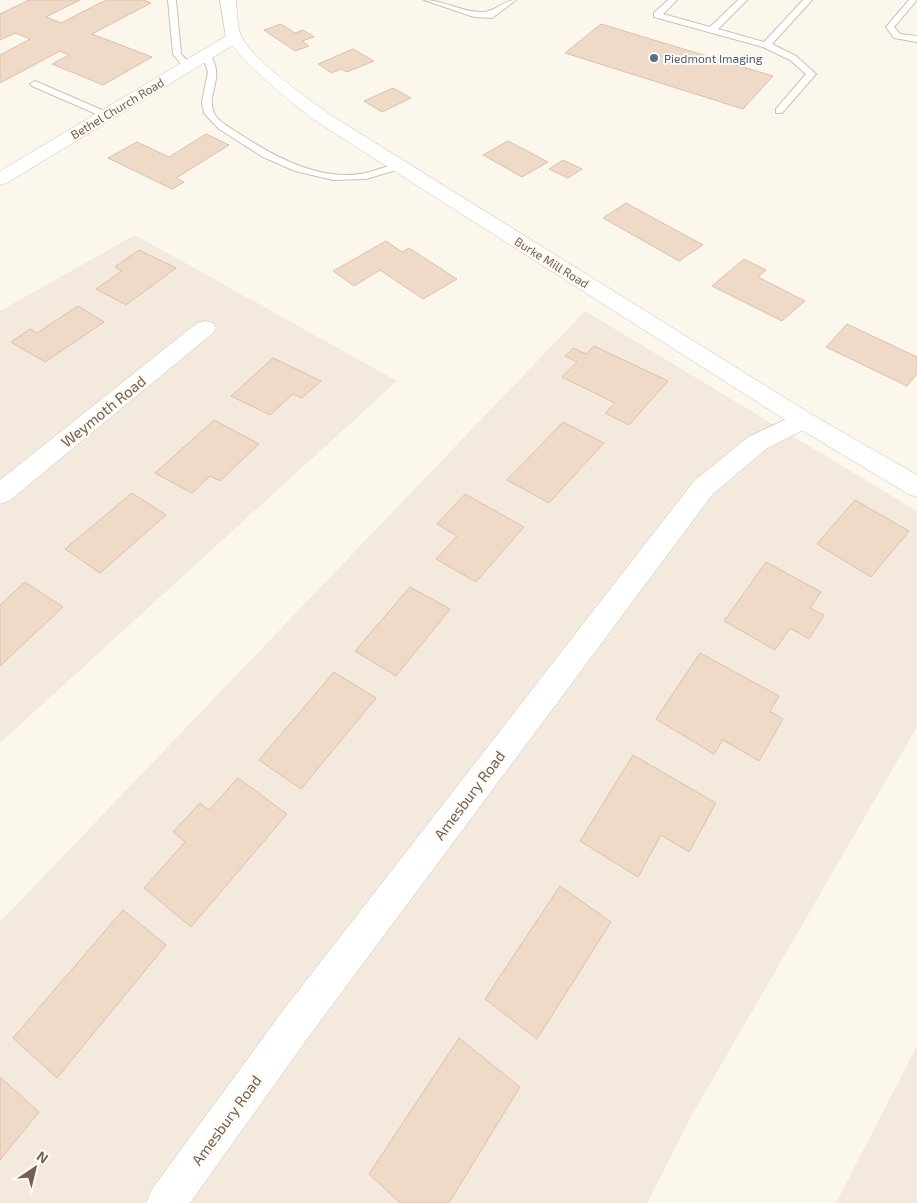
<svg xmlns="http://www.w3.org/2000/svg" width="917" height="1203" viewBox="0 0 917 1203" font-family="'Exo 2',sans-serif">
<style>
.residential{fill:#f3e9dc}
.building{fill:#efd9c7;stroke:#e0c0a9}
.lines{fill:none;stroke-linecap:round;stroke-linejoin:round}
.lane-casing{stroke:#cec0b3;stroke-width:2}
.street-casing{stroke:#cec0b3;stroke-width:1}
.secondary-casing{stroke:#d0c0b1;stroke-width:1}
.lane{fill:#fff;fill-rule:evenodd}
.street{fill:#fff;fill-rule:evenodd}
.secondary{fill:#fff;fill-rule:evenodd}
.service-dot{fill:#5c6f8a;stroke:#fefaf4;stroke-width:2}
.labels{text-anchor:middle;dominant-baseline:central;stroke-width:4;stroke-linejoin:round;paint-order:stroke}
.far-service-label{font-size:12px;fill:#4e5e75;stroke:#fefaf4;text-anchor:start}
.far-street-label{font-size:12px;fill:#766051;stroke:#fefaf4}
.street-label{font-size:15px;fill:#766051;stroke:#fefaf4}
</style>
<rect width="100%" height="100%" fill="#fcf7ed"/>
<!-- residential -->
<g class="residential">
<polygon points="135,235 397,381 0,743 0,311"/>
<polygon points="585,311 917,511 917,727 693,1113 647,1203 0,1203 0,922"/>
<polygon points="917,1046 917,1203 836,1203"/>
</g>
<!-- building -->
<g class="building">
<polygon points="29,0 80,0 46,17 61,23 106,0 143,0 151,3 92,34 152,57 103,85 52,64 69,55 60,51 0,83 0,55 30,39 15,33 0,40 0,14"/>
<polygon points="281,24 295,33 303,30 314,37 302,41 309,46 295,51 264,30"/>
<polygon points="601,24 773,76 743,109 565,53"/>
<polygon points="353,49 374,61 347,72 341,69 332,73 318,64"/>
<polygon points="393,88 411,98 382,112 364,101"/>
<polygon points="206,134 229,145 176,178 184,182 172,189 108,158 137,142 169,157"/>
<polygon points="508,141 548,162 522,177 483,155"/>
<polygon points="563,160 582,169 568,178 549,169"/>
<polygon points="626,203 703,245 679,261 603,218"/>
<polygon points="386,241 402,252 409,248 457,279 423,299 380,270 354,286 333,271"/>
<polygon points="139,250 176,268 126,305 96,289 122,271 115,267"/>
<polygon points="744,259 766,270 758,277 805,301 782,321 712,286"/>
<polygon points="78,306 104,322 45,362 11,342 30,329 37,333"/>
<polygon points="847,324 917,357 917,374 907,386 826,347"/>
<polygon points="594,346 668,381 629,425 605,413 615,403 562,377 577,362 565,356 573,348 586,354"/>
<polygon points="273,358 321,381 302,398 293,394 270,415 231,396"/>
<polygon points="214,420 259,444 220,481 210,476 192,493 155,473"/>
<polygon points="563,422 604,443 549,503 507,480"/>
<polygon points="132,493 166,515 100,573 65,549"/>
<polygon points="465,494 524,527 476,582 436,559 457,536 437,524"/>
<polygon points="855,500 909,531 871,577 817,544"/>
<polygon points="766,562 821,592 810,608 824,615 809,639 790,628 775,650 724,621"/>
<polygon points="25,582 63,607 0,666 0,605"/>
<polygon points="410,587 450,609 396,676 355,651"/>
<polygon points="700,653 779,696 770,711 783,719 759,761 723,740 714,754 656,719"/>
<polygon points="334,672 376,698 301,789 259,760"/>
<polygon points="633,755 716,803 689,852 661,835 638,877 580,841"/>
<polygon points="238,778 287,814 191,927 144,888 185,842 173,832 200,803 209,810"/>
<polygon points="560,886 611,922 537,1039 485,999"/>
<polygon points="123,910 166,945 57,1078 13,1038"/>
<polygon points="459,1038 520,1087 449,1203 400,1203 369,1174"/>
<polygon points="0,1077 39,1112 0,1160"/>
</g>
<g class="lines">
<defs>
<g id="lane">
<polygon points="168,0 176,0 181,54 192,66 190,68 184,68 173,54"/>
<path d="M424 0C444 0 461 12 481 12 495 13 502 0 516 0L492 18 474 17Z"/>
<polygon points="668,0 677,0 663,14 710,27 738,0 747,0 718,29 764,42 803,0 812,0 772,44 796,56 816,74 782,113 776,113 776,109 806,74 790,60 763,47 654,17 654,13"/>
<polygon points="909,0 917,0 894,27 900,34 917,36 917,42 894,38 886,27"/>
<path d="M206 52C211 54 211 56 213 60 223 80 206 95 214 113 219 123 234 130 243 136 278 159 323 182 366 173 377 170 388 166 399 163L404 166 403 168 366 179 333 180 295 171 263 157 219 129 204 113 202 103 208 72 202 55Z"/>
<polygon points="35,81 109,113 111,115 106,118 103,117 32,86 30,84"/>
</g>
<g id="street">
<polygon points="234,33 240,35 242,38 240,41 7,183 0,185 0,171 228,35"/>
<polygon points="205,321 213,323 216,328 213,333 9,501 0,504 0,480 197,323"/>
<polygon points="803,411 811,414 815,420 811,426 766,449 712,495 310,1035 190,1203 146,1203 152,1189 284,1009 694,481 748,437"/>
</g>
<path id="secondary" d="M220 0H236C237 11 237 28 242 38 257 64 305 96 329 114L811 414 917 475V497L908 494 795 426 317 122C283 96 256 74 228 41L226 38Z"/>
</defs>
<!-- lane casing -->
<use href="#lane" class="lane-casing"/>
<!-- street casing -->
<use href="#street" class="street-casing"/>
<!-- secondary casing -->
<use href="#secondary" class="secondary-casing"/>
<!-- lane -->
<use href="#lane" class="lane"/>
<!-- street -->
<use href="#street" class="street"/>
<!-- secondary -->
<use href="#secondary" class="secondary"/>
</g>
<!-- markers -->
<circle class="service-dot" cx="654" cy="58" r="5"/>
<g class="labels">
<!-- far-service labels -->
<g class="far-service-label">
<text x="664" y="58">Piedmont Imaging</text>
</g>
<!-- far-street labels -->
<g class="far-street-label">
<text transform="translate(117 108) rotate(-31)">Bethel Church Road</text>
<text transform="translate(552 262) rotate(32)">Burke Mill Road</text>
</g>
<!-- street labels -->
<g class="street-label">
<text transform="translate(103 411) rotate(-39)">Weymoth Road</text>
<text transform="translate(469 795) rotate(-53)">Amesbury Road</text>
<text transform="translate(226 1120) rotate(-54)">Amesbury Road</text>
</g>
</g>
<!-- north arrow -->
<g transform="translate(35 1168) rotate(35)" stroke="#fefaf4" stroke-width="4" paint-order="stroke">
<path d="M0-4L9 19L0 12L-9 19Z" fill="#766051"/>
<text y="-8" font-size="14" font-weight="bold" text-anchor="middle" fill="#766051">N</text>
</g>
</svg>
